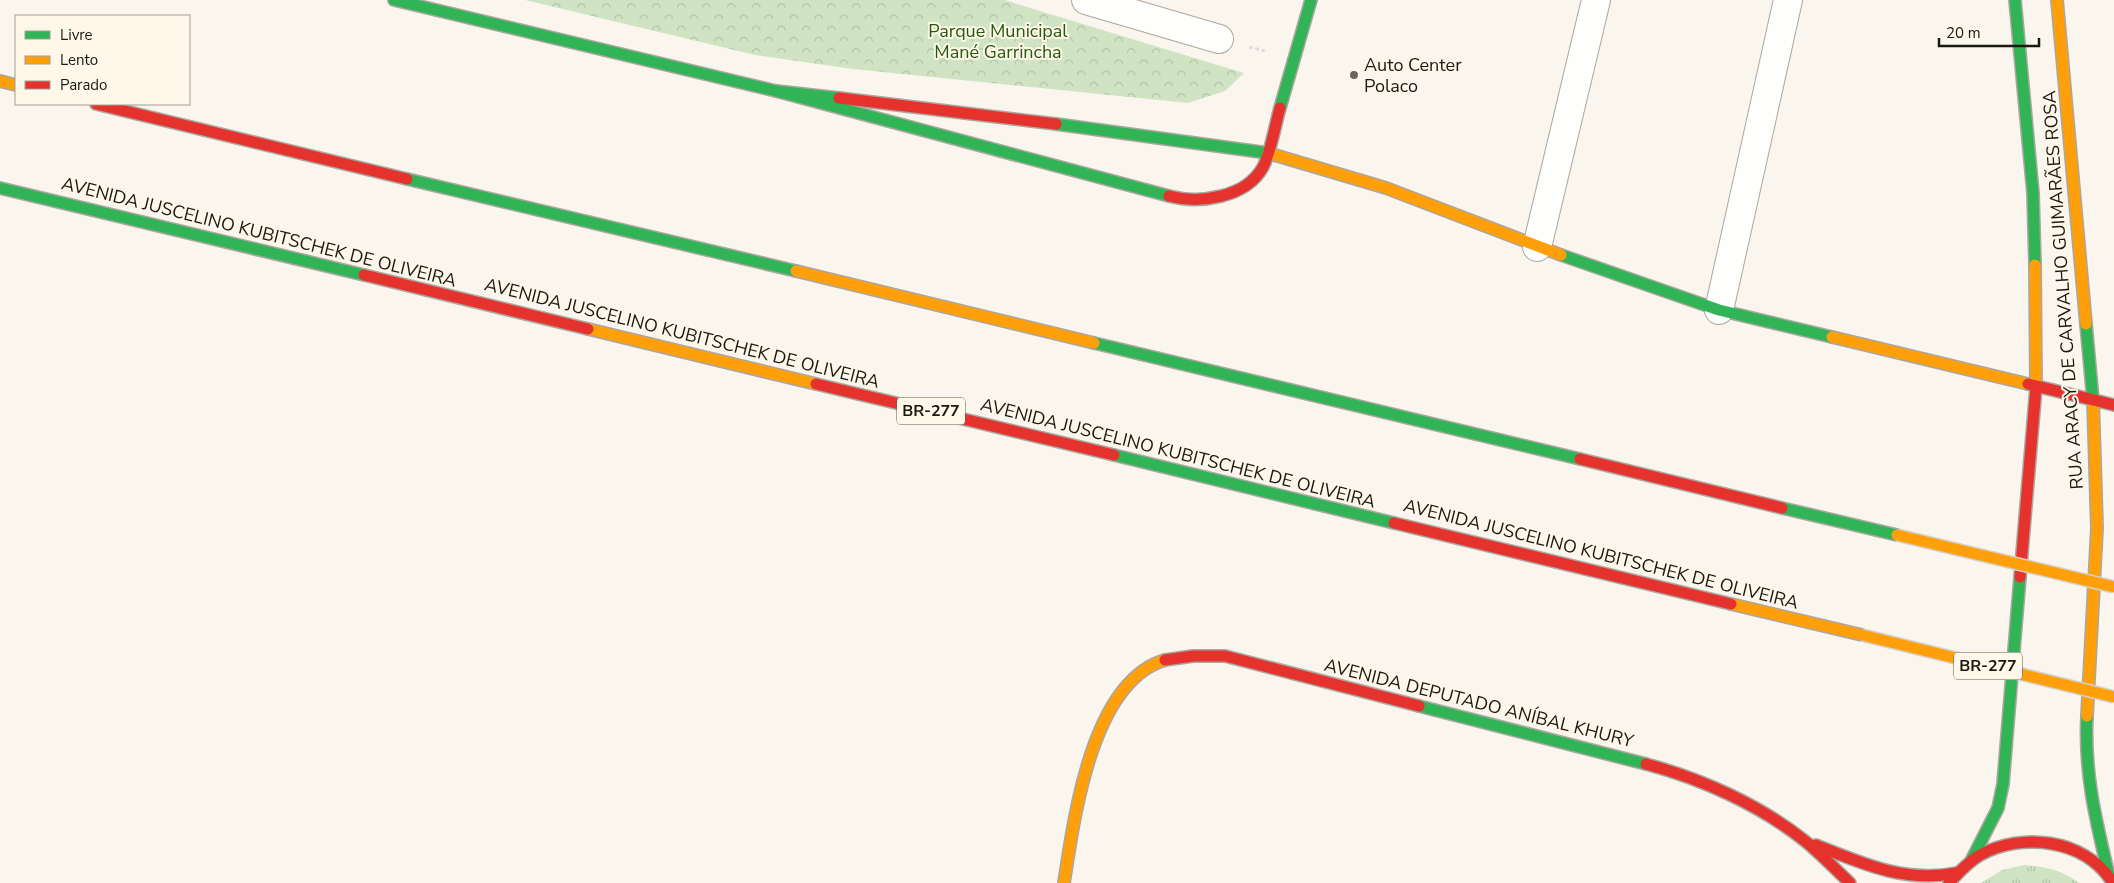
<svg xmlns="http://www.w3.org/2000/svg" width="2114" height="883" viewBox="0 0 2114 883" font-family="'Nunito Sans',sans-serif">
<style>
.grass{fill:url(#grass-tufts)}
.park{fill:url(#park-crowns)}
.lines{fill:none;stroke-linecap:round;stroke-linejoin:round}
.street-casing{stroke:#aba7a0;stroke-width:30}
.fast-casing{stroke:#aba7a0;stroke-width:14}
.slow-casing{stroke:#aba7a0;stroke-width:14}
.jam-casing{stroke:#aba7a0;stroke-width:14}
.path{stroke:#e0dedc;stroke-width:3;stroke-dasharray:4 2.5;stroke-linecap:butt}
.street{stroke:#fefefc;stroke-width:28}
.fast{stroke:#30b455;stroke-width:11}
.slow{stroke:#ff9f0a;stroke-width:11}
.jam{stroke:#e5322d;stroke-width:11}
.slow-bridge-casing{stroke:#d4d2cd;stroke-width:14;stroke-linecap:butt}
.slow-bridge{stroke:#ff9f0a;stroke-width:11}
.poi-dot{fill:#69665e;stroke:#fef7ea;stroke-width:2}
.labels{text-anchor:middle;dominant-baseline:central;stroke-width:4;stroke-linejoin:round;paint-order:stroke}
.shield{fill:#fef7ea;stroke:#5f5b51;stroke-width:1}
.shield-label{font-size:16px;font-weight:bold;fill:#1b1810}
.park-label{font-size:18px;fill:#255a0d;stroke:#fef7ea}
.poi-label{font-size:18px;fill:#1b1810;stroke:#fef7ea;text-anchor:start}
.street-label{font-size:18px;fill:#1b1810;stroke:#fef7ea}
</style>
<defs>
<pattern id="grass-tufts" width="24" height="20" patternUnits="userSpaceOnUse" patternTransform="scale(1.25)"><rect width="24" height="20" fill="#d0e4c4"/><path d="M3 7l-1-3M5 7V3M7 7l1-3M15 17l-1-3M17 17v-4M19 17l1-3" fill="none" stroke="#b2c3a7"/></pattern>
<pattern id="park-crowns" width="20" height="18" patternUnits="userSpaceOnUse" patternTransform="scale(1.25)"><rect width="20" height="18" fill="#d0e4c4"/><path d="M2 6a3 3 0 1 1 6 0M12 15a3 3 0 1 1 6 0" fill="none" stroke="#b2c3a7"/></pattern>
</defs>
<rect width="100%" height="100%" fill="#faf6ee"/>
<!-- grass -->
<path class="grass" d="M2024 865C2046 867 2062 870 2079 883H1981L2002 870Z"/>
<!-- park -->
<polygon class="park" points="525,0 1004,0 1244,73 1225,91 1188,103 853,69 755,55"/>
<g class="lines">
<defs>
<g id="street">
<polyline points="1086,0 1219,39"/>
<polyline points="1537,247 1596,0"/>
<polyline points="1719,310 1788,0"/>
</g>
<g id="fast">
<polyline points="394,0 776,91 839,98"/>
<polyline points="2015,0 2033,193 2035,265"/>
<polyline points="776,91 1169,196"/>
<polyline points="1280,108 1311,0"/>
<polyline points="1056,124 1268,153"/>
<polyline points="407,179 796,271"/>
<polyline points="0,188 364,275"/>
<polyline points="1561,255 1719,310 1832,337"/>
<polyline points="2086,324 2093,400"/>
<polyline points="1094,343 1580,459"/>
<polyline points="1114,455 1394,523"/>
<polyline points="1782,508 1897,535"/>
<polyline points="1419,706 1646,764"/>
<path d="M2087 716C2084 773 2096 821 2109 876"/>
<polyline points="1972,859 1998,808 2003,784 2020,577"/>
</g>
<g id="slow">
<polyline points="2057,0 2086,324"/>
<polyline points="0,81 16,85"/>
<polyline points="1268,153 1386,188 1561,255"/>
<polyline points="2035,265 2036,387"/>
<polyline points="796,271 1094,343"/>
<polyline points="588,329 816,384"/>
<polyline points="1832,337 2028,384"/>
<polyline points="1731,604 1862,635"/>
<polyline points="2087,716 2097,528 2093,400"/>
<path d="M1064 883C1074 819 1091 682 1165 660"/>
</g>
<g id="jam">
<polyline points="839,98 1056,124"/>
<polyline points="96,104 407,179"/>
<path d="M1169 196C1199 204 1246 198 1263 167 1271 152 1275 125 1280 108"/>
<polyline points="364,275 588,329"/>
<polyline points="816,384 1114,455"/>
<polyline points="2028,384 2114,405"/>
<polyline points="1580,459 1782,508"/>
<polyline points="1394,523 1731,604"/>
<polyline points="2020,577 2036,387"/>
<polyline points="1165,660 1193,656 1225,656 1419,706"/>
<path d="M1646 764C1702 779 1760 805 1805 841 1821 854 1835 869 1850 883"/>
<path d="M1816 845C1863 864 1905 883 1956 873"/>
<path d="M1949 883C1958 873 1968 862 1980 855 2022 832 2083 839 2111 880"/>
</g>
</defs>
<!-- street casing -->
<use href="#street" class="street-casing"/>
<!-- fast casing -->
<use href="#fast" class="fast-casing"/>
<!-- slow casing -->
<use href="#slow" class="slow-casing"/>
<!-- jam casing -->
<use href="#jam" class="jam-casing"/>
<!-- path -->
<polyline class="path" points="1249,47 1265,51"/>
<!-- street -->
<use href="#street" class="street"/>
<!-- fast -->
<use href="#fast" class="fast"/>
<!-- slow -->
<use href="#slow" class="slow"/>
<!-- jam -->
<use href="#jam" class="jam"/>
<defs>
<g id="slow-bridge">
<polyline points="1897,535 2114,587"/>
<polyline points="1862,635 2114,697"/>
</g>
</defs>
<!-- slow-bridge casing -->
<use href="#slow-bridge" class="slow-bridge-casing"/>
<!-- slow-bridge -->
<use href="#slow-bridge" class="slow-bridge"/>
</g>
<!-- markers -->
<circle class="poi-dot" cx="1354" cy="75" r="5"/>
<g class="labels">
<!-- shield labels -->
<g class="shield">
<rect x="897" y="397.5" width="68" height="27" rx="4"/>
<rect x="1954" y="652.5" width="68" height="27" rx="4"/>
</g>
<g class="shield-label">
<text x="931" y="411">BR-277</text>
<text x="1988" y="666">BR-277</text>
</g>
<!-- park labels -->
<g class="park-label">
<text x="998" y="31">Parque Municipal<tspan x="998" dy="21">Mané Garrincha</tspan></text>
</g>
<!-- poi labels -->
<g class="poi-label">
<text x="1364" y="65">Auto Center<tspan x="1364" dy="21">Polaco</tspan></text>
</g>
<!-- street labels -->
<g class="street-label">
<text transform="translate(259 232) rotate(14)">AVENIDA JUSCELINO KUBITSCHEK DE OLIVEIRA</text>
<text transform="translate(2063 290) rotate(-94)">RUA ARACY DE CARVALHO GUIMARÃES ROSA</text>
<text transform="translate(682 333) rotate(14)">AVENIDA JUSCELINO KUBITSCHEK DE OLIVEIRA</text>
<text transform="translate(1178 453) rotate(14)">AVENIDA JUSCELINO KUBITSCHEK DE OLIVEIRA</text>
<text transform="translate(1601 554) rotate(14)">AVENIDA JUSCELINO KUBITSCHEK DE OLIVEIRA</text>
<text transform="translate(1479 703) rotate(14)">AVENIDA DEPUTADO ANÍBAL KHURY</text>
</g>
</g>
<!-- legend -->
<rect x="15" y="15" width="175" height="90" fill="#fef7ea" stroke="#a39e93"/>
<rect x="25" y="31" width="25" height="8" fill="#30b455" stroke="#a39e93"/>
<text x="60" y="40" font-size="15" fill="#1b1810">Livre</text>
<rect x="25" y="56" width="25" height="8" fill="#ff9f0a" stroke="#a39e93"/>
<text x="60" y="65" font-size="15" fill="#1b1810">Lento</text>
<rect x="25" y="81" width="25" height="8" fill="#e5322d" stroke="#a39e93"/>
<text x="60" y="90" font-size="15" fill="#1b1810">Parado</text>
<!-- scale -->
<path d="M1939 38v8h100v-8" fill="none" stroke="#1b1810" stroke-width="2.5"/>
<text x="1946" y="38" font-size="15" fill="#1b1810" stroke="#fef7ea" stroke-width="4" paint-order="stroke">20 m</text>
</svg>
